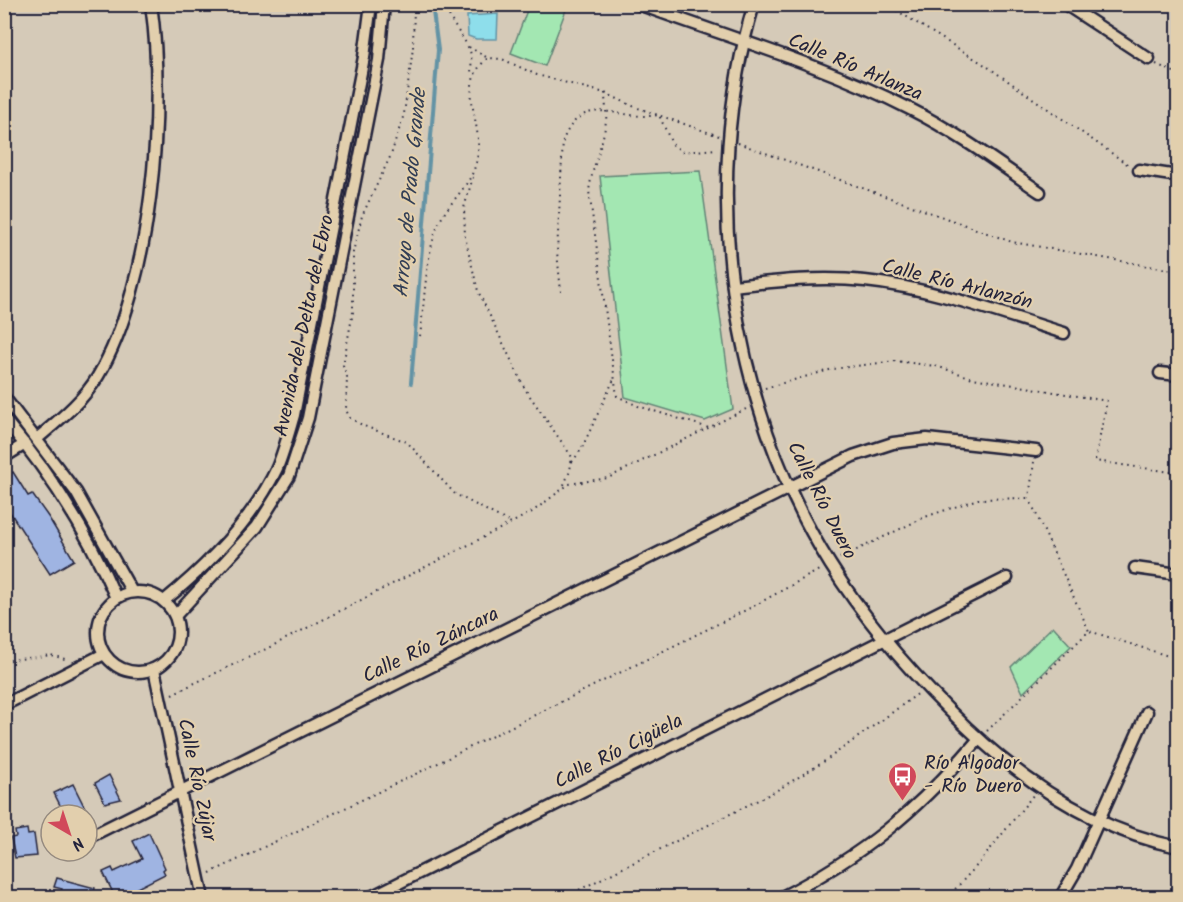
<svg xmlns="http://www.w3.org/2000/svg" width="1183" height="902" viewBox="0 0 1183 902" font-family="Kalam,sans-serif">
<style>
.green{fill:#a3e7b2;stroke:#628476;stroke-width:1.5}
.water{fill:#8edeeb;stroke:#6393a5;stroke-width:1.5}
.lines{fill:none;stroke-linecap:round;stroke-linejoin:round}
.stream{stroke:#6393a5;stroke-width:4}
.building{fill:#9fb4e2;stroke:#22223b;stroke-width:1.5}
.minor-casing{stroke:#22223b;stroke-width:15}
.path{stroke:#22223b;stroke-width:2;stroke-dasharray:1.5 4.5;stroke-linecap:butt}
.minor{stroke:#e2cfad;stroke-width:10}
.labels{text-anchor:middle;dominant-baseline:central;stroke-width:4.5;stroke-linejoin:round;paint-order:stroke}
.street-label{font-size:20px;fill:#22223b;stroke:#e2cfad}
.poi-label{font-size:20px;fill:#22223b;stroke:#e2cfad;text-anchor:start}
.water-label{font-size:21px;font-style:italic;fill:#323e55;stroke:#e2cfad}
</style>
<rect width="100%" height="100%" fill="#d5cab8"/>
<filter id="ink" filterUnits="userSpaceOnUse"><feTurbulence type="fractalNoise" baseFrequency=".0167" numOctaves="2"/><feDisplacementMap in="SourceGraphic" scale="12" xChannelSelector="R" yChannelSelector="G"/><feConvolveMatrix kernelMatrix="1 2 1 2 8 2 1 2 1" color-interpolation-filters="sRGB"/></filter>
<g filter="url(#ink)">
<!-- green -->
<g class="green">
<polygon points="529,5 567,7 545,66 511,53"/>
<polygon points="700,171 733,409 705,421 625,397 600,176"/>
<polygon points="1053,626 1071,646 1023,693 1011,667"/>
</g>
<!-- water -->
<polygon class="water" points="498,14 497,39 476,39 468,36 467,16"/>
<g class="lines">
<!-- stream -->
<polyline class="stream" points="411,383 438,50 432,4"/>
</g>
<!-- building -->
<g class="building">
<polygon points="13,472 28,496 32,494 49,518 74,560 50,574 4,503 4,477"/>
<polygon points="109,775 121,799 105,803 95,783"/>
<polygon points="73,784 87,812 81,815 65,815 54,793"/>
<polygon points="27,829 28,835 34,834 37,856 15,858 11,838 16,837 15,831"/>
<polygon points="149,833 165,868 163,870 165,874 133,890 137,897 115,897 103,872 112,868 114,872 142,859 133,841"/>
<polygon points="57,878 95,888 93,897 81,894 80,897 59,897 62,889 54,887"/>
</g>
<g class="lines">
<defs>
<g id="minor">
<path d="M638 4C728 37 824 65 910 109 956 132 998 163 1040 192"/>
<path d="M754 4C699 187 729 402 830 564 863 617 905 666 949 710 1012 774 1088 829 1178 847"/>
<polyline points="1065,4 1149,59"/>
<polyline points="1139,170 1178,176"/>
<path d="M733 286C777 281 821 276 865 281 933 288 999 313 1064 333"/>
<polyline points="1160,373 1178,375"/>
<polyline points="4,397 76,492 132,592"/>
<path d="M4 419C50 473 88 533 116 598"/>
<path d="M38 438C59 420 84 400 98 376 152 285 166 108 151 4"/>
<polyline points="4,457 25,444"/>
<polyline points="1135,568 1178,574"/>
<circle cx="138" cy="632" r="40"/>
<path d="M164 601C208 565 252 521 277 468 284 451 289 432 294 415L364 57 371 4"/>
<polyline points="175,616 257,527 289,476 308,418 379,60 384,4"/>
<polyline points="154,669 203,898"/>
<polyline points="4,705 104,654"/>
<polyline points="87,838 853,456 893,443 927,439 1036,451"/>
<polyline points="369,898 1007,578"/>
<path d="M780 898C864 855 917 811 978 740"/>
<polyline points="1060,898 1077,869 1147,712"/>
</g>
</defs>
<!-- minor casing -->
<use href="#minor" class="minor-casing"/>
<!-- path -->
<g class="path">
<polyline points="414,4 413,48 404,114 391,155 362,216 353,252 353,312 343,365 347,377 346,410 350,418 364,426 407,442 455,494 511,523"/>
<path d="M446 4C449 23 460 31 468 47 473 55 471 66 471 75"/>
<polyline points="886,4 985,65 1130,166"/>
<polyline points="469,47 488,58"/>
<polyline points="1156,64 1178,74"/>
<path d="M605 93C605 102 607 113 606 121 603 145 592 167 589 191L617 396 638 406 709 428"/>
<polyline points="738,143 1012,242 1178,271"/>
<polyline points="473,177 464,208 465,237 478,291 525,389 572,457 570,471 563,487"/>
<path d="M561 292 557 252 563 140C584 90 619 122 659 115L672 144 683 152 717 149"/>
<path d="M420 336C425 301 425 250 441 219 455 194 475 183 478 152 481 118 456 84 488 58L502 59 537 75 605 93 635 107 719 136"/>
<polyline points="765,388 833,369 896,361 936,366 973,378 1107,401 1095,461 1178,473"/>
<polyline points="572,462 581,450 614,379"/>
<polyline points="1034,462 1029,498 1089,631"/>
<polyline points="840,558 925,517 978,499 1029,498"/>
<polyline points="4,661 51,655 68,660"/>
<polyline points="172,694 266,649 511,523 532,512 569,484 608,478 750,407"/>
<polyline points="987,731 1089,631 1178,659"/>
<polyline points="210,873 426,769 752,607 819,570"/>
<polyline points="563,898 774,792 825,761 919,693"/>
<polyline points="947,898 980,862 1034,794"/>
</g>
<!-- minor -->
<use href="#minor" class="minor"/>
</g>
</g>
<!-- icons -->
<defs>
<symbol id="bus-pin" viewBox="-11 -11 22 30"><path d="M0 17L-7.5 6A9.5 9.5 0 1 1 7.5 6Z" fill="#d1495b" stroke="#e2cfad"/><path d="M-5-6H5V4H4V6H2V4H-2V6H-4V4H-5ZM-3.5-4V0h7V-4ZM-3.5 1.2v1.5H-2V1.2ZM2 1.2v1.5H3.5V1.2Z" fill="#fff"/></symbol>
</defs>
<g fill-rule="evenodd">
<use href="#bus-pin" x="886" y="760" width="33" height="45"/>
</g>
<g class="labels">
<!-- street labels -->
<g class="street-label">
<text transform="translate(855 68) rotate(23)">Calle Río Arlanza</text>
<text transform="translate(957 285) rotate(14)">Calle Río Arlanzón</text>
<text transform="translate(305 326) rotate(-78)">Avenida del Delta del Ebro</text>
<text transform="translate(821 501) rotate(63)">Calle Río Duero</text>
<text transform="translate(431 646) rotate(-26)">Calle Río Záncara</text>
<text transform="translate(619 752) rotate(-27)">Calle Río Cigüela</text>
<text transform="translate(196 780) rotate(78)">Calle Río Zújar</text>
</g>
<!-- poi labels -->
<g class="poi-label">
<text x="924" y="764">Río Algodor<tspan x="924" dy="23">- Río Duero</tspan></text>
</g>
<!-- water labels -->
<g class="water-label">
<text transform="translate(411 193) rotate(-85)">Arroyo de Prado Grande</text>
</g>
</g>
<!-- margin -->
<rect width="1183" height="902" fill="none" stroke="#e2cfad" stroke-width="24"/>
<rect x="12" y="12" width="1159" height="878" fill="none" stroke="#22223b" stroke-width="2" filter="url(#ink)"/>
<!-- north arrow -->
<g transform="translate(69 833) rotate(141)"><circle r="28" fill="#e2cfad" stroke="#958a7f" stroke-width="1.5"/>
<path d="M0-4.5L10 22L0 15L-10 22Z" fill="#d1495b"/>
<text y="-9" font-size="16" font-weight="bold" text-anchor="middle" fill="#22223b">N</text>
</g>
</svg>
